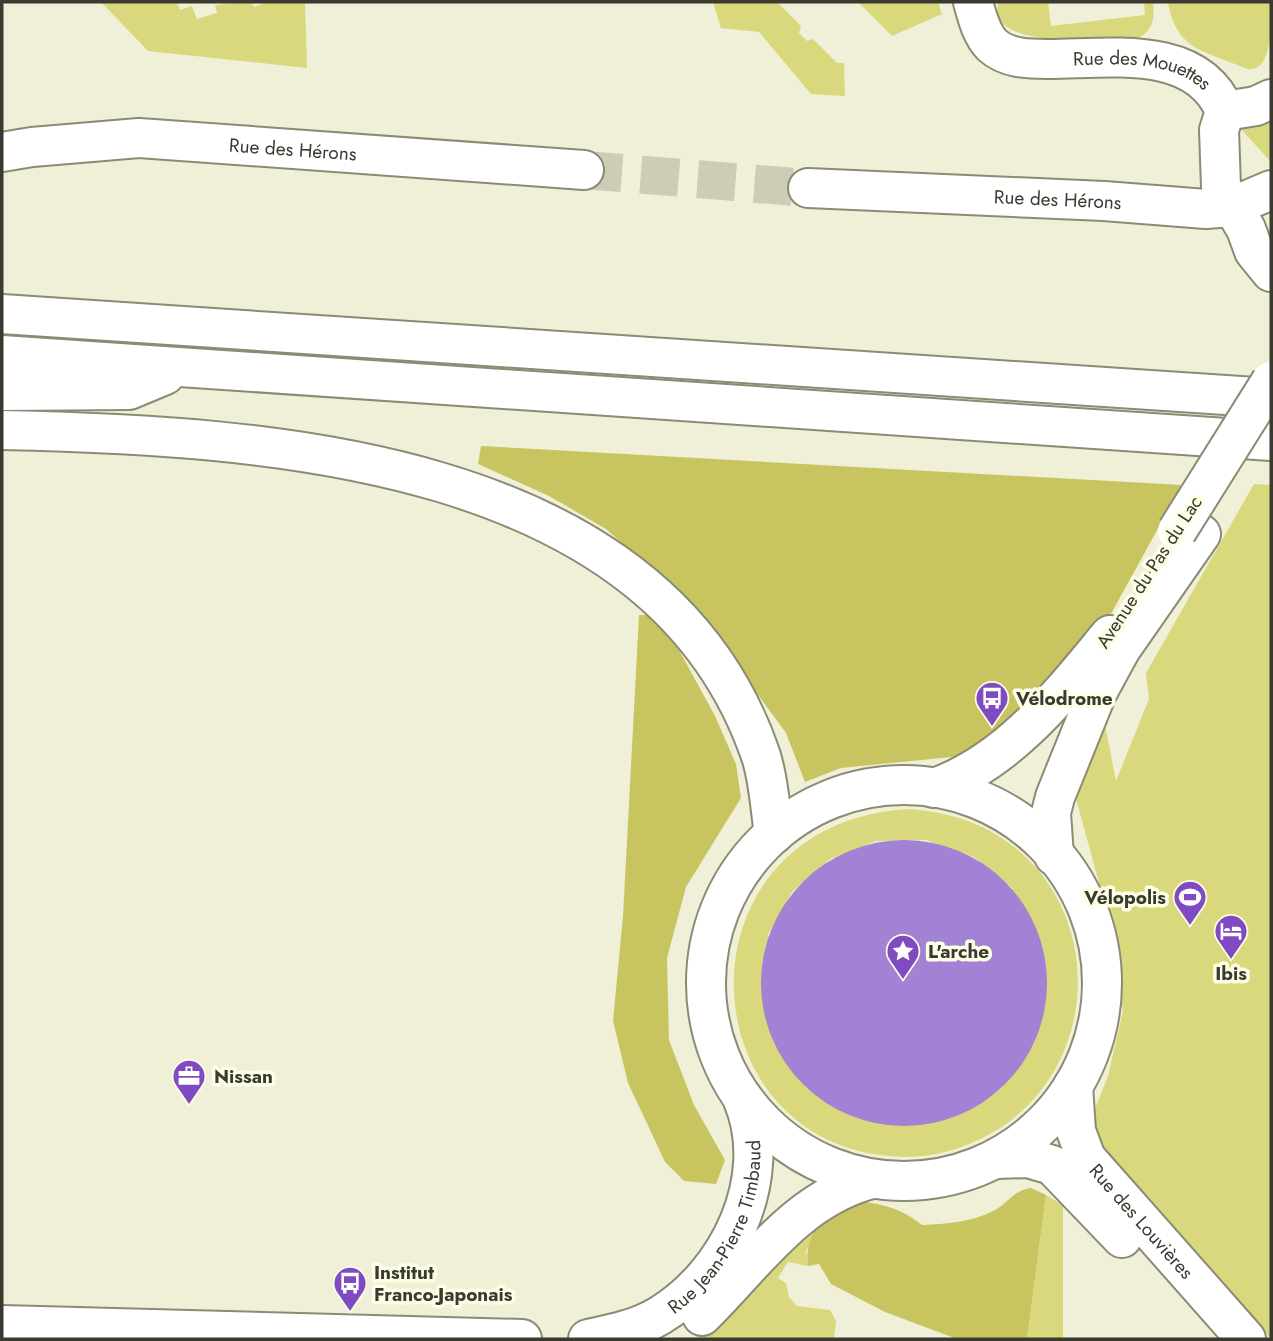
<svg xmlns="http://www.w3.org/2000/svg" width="1273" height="1341" viewBox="0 0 1273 1341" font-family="Jost,sans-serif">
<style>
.green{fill:#dad87c;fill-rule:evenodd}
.forest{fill:#c8c561}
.water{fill:#a282d4}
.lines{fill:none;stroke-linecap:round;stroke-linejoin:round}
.minor-tunnel{stroke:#ccccb7;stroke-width:38;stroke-dasharray:38 19;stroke-linecap:butt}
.minor-casing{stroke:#8b8b75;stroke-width:42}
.major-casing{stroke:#8b8b75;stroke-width:42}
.highway-casing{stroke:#8b8b75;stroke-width:42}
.minor{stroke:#fff;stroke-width:38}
.major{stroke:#fff;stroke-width:38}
.highway{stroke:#fff;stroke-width:38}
.major-bridge-casing{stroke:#8b8b75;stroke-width:42;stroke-linecap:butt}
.major-bridge{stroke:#fff;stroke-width:38}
.labels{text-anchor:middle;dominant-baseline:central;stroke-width:7;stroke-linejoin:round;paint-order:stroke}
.street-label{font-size:19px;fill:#3a3a31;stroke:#fdfee6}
.poi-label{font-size:19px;font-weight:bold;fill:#3a3a31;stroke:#fdfee6;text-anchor:start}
</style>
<rect width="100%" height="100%" fill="#f0f0d9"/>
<!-- green -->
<g class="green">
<polygon points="101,2 177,2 180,10 192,6 197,19 217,13 215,5 251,2 254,7 268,2 305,2 307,68 148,51"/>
<polygon points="713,2 777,2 801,26 799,33 807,41 813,39 837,63 844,63 845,96 811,94 759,32 721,28"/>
<polygon points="858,2 938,2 942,14 892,36"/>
<path d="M999 2H1048L1051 26 1145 15 1144 2H1153C1155 20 1153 31 1136 39 1111 39 981 51 999 2Z"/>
<path d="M1168 2H1271C1271 25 1273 73 1247 69 1206 51 1176 51 1168 2Z"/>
<polygon points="1268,115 1271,121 1271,162 1239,127"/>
<polygon points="1254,484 1271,485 1271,1339 1138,1200 1112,1168 1089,1124 1108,1076 1123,1011 1098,879 1076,799 1103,714 1116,781 1149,699 1146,673"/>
<path d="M909 809C944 812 977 820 1006 841 1109 913 1099 1074 990 1134 965 1148 935 1157 906 1157 684 1155 668 823 909 809ZM926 840 974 857 1013 889 767 936 792 892 830 859 876 841Z"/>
<polygon points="1046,1195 1063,1205 1063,1339 1027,1339"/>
<polygon points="834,1202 806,1251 808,1266 788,1262 778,1278 786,1283 789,1297 797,1306 830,1310 836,1321 834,1339 694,1339"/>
</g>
<!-- forest -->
<g class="forest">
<polygon points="481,446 1182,485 1101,632 972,755 841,768 805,782 786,733 693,606 606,529 549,496 478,464"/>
<polygon points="639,615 660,615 715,716 736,764 741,798 686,887 667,958 669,1040 694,1105 725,1160 716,1184 684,1181 665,1162 628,1083 613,1021 623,916"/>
<path d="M1031 1188 1046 1195 1027 1339H957L885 1312 831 1284 819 1264 808 1266C804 1239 819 1223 834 1202 864 1199 899 1205 922 1225 946 1224 972 1222 993 1211 1008 1204 1013 1190 1031 1188Z"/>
</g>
<!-- water -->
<circle class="water" cx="904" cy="983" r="143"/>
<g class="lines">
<!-- minor-tunnel -->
<polyline class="minor-tunnel" points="584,170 808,188"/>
<defs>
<g id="minor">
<path id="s1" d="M973 2C977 16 981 34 992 45 1007 59 1030 59 1048 59 1108 59 1197 43 1225 111L1219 130 1221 187 1246 229 1254 251 1271 272"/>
<polyline points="1225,111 1256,106 1271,99"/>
<path id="s2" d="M2 152 32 147 139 138 584 170"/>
<path id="s3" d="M808 188 1104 201 1206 209 1231 207"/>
<path id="s4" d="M1073 1086 1076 1131 1086 1158 1246 1339"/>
<polyline points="996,1159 1028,1158 1052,1165 1122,1238"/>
</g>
<g id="major">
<polyline points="1231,207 1271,190"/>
<circle cx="904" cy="983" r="198"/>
<path d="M934 788C1009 762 1061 694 1110 635"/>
<polyline points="1054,856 1051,813 1055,797 1097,693 1121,649 1201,534"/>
<path d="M702 1316C755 1264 796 1199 872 1179"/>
<polyline points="2,1325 522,1339"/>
<path id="s5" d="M588 1339C612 1334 637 1329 659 1316 729 1274 775 1178 743 1100"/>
</g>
<g id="highway">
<polyline points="2,314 1271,398"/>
<polyline points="2,355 1271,441"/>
<polyline points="2,391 129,390 165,375"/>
<path d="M2 430C266 436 659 456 761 756 769 781 770 808 774 834"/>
</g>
</defs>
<!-- minor casing -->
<use href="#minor" class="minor-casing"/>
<!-- major casing -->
<use href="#major" class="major-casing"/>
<!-- highway casing -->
<use href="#highway" class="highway-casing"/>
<!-- minor -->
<use href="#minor" class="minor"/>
<!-- major -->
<use href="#major" class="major"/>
<!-- highway -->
<use href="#highway" class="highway"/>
<defs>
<polyline id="major-bridge" points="1177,531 1271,381"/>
</defs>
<!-- major-bridge casing -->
<use href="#major-bridge" class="major-bridge-casing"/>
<!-- major-bridge -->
<use href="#major-bridge" class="major-bridge"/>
</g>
<!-- icons -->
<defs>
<symbol id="bus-pin" viewBox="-11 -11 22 30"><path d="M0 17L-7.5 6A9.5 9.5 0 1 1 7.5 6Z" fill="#804bc2" stroke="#fdfee6"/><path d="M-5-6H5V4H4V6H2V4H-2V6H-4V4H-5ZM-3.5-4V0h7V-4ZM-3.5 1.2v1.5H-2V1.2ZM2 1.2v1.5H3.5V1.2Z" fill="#fff"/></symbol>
<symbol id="stadium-pin" viewBox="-11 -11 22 30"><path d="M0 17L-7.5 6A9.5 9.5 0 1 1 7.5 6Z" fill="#804bc2" stroke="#fdfee6"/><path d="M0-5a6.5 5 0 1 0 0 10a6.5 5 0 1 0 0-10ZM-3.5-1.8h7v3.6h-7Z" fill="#fff"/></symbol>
<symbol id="hotel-pin" viewBox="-11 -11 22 30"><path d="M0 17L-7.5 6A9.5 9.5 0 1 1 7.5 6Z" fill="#804bc2" stroke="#fdfee6"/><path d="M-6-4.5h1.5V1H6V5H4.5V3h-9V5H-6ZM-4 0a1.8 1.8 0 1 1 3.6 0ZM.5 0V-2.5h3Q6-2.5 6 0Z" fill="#fff"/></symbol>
<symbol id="sight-pin" viewBox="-11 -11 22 30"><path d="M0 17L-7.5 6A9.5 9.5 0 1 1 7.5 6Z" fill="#804bc2" stroke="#fdfee6"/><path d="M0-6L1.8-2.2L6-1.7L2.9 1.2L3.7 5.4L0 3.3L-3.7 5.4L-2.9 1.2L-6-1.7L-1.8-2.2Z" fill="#fff"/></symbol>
<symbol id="office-pin" viewBox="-11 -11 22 30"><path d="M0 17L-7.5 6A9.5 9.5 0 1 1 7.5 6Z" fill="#804bc2" stroke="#fdfee6"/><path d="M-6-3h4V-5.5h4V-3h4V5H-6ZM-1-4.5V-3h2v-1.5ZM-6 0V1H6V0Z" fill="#fff"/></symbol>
</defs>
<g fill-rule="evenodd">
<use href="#bus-pin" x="973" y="679" width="38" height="52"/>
<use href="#stadium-pin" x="1171" y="878" width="38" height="52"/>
<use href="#hotel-pin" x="1212" y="912" width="38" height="52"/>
<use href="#sight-pin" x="884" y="932" width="38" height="52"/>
<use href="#office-pin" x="170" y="1057" width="38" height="52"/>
<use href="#bus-pin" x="331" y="1264" width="38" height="52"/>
</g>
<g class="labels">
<!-- street labels -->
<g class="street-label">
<text stroke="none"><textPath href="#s1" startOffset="203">Rue des Mouettes</textPath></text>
<text stroke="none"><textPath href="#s2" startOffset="292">Rue des Hérons</textPath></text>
<text stroke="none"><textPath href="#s3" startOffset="250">Rue des Hérons</textPath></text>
<text transform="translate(1149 572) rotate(-57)">Avenue du Pas du Lac</text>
<text stroke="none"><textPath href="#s4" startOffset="158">Rue des Louvières</textPath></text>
<text stroke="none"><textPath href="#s5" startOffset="186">Rue Jean-Pierre Timbaud</textPath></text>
</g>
<!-- poi labels -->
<g class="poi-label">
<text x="1016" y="698">Vélodrome</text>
<text x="1166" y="897" text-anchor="end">Vélopolis</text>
<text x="928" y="951">L'arche</text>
<text x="1231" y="973" text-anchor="middle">Ibis</text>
<text x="214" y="1076">Nissan</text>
<text x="374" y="1272">Institut<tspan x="374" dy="22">Franco-Japonais</tspan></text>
</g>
</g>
<!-- border -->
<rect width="1273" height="1341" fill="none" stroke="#3a3a31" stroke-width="7"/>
</svg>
